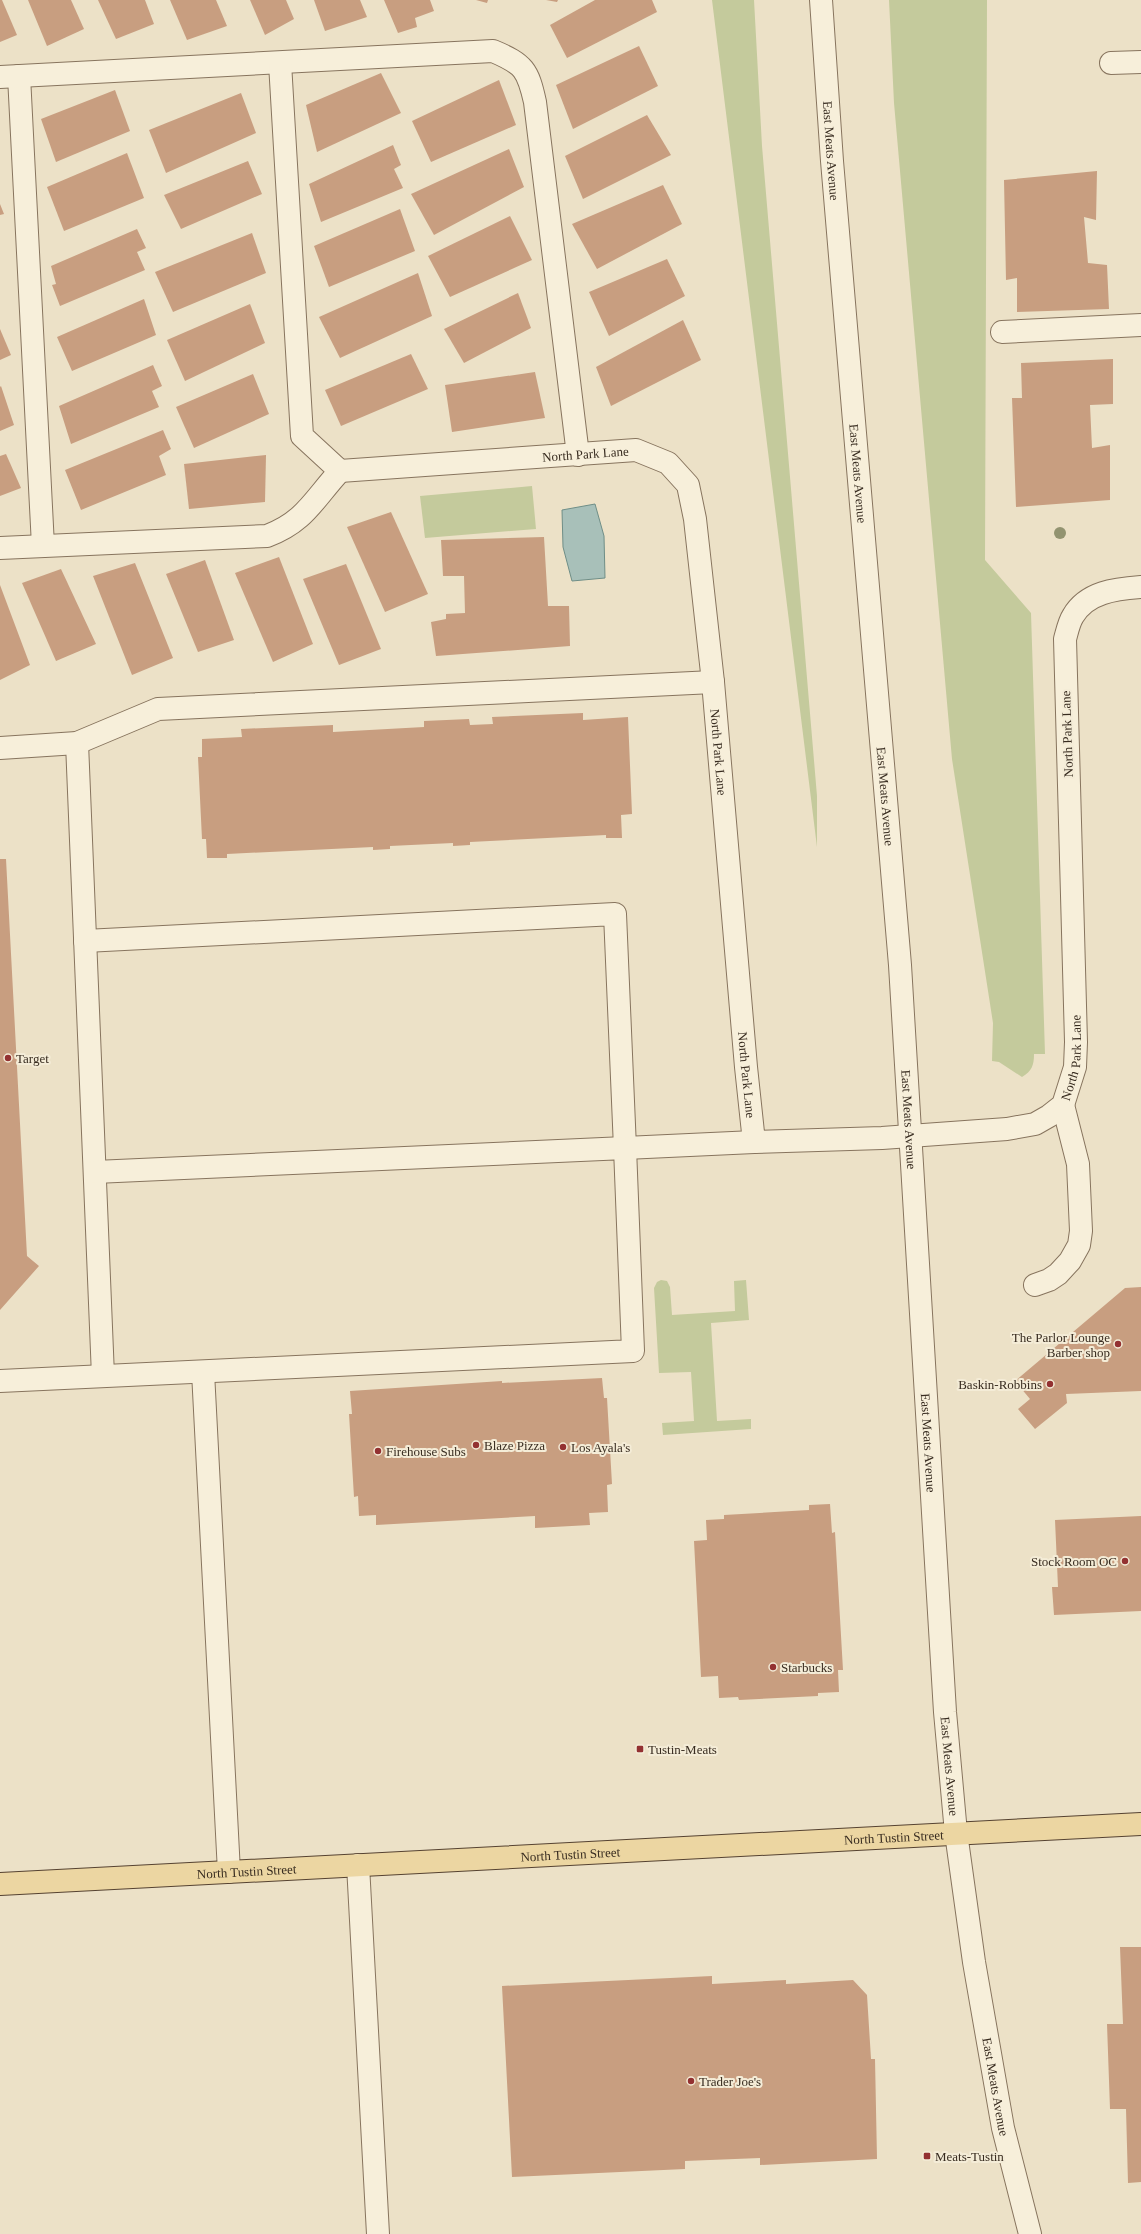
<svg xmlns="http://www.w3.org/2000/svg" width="1141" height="2234" viewBox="0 0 1141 2234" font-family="'Times New Roman',serif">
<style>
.green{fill:#c4ca9c}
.water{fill:#a8c0b9;stroke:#6f8e87}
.building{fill:#c89e80}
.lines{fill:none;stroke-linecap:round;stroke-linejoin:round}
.minor-casing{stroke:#87745e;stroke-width:24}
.major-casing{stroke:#554231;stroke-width:24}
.minor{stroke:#f7efda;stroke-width:22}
.major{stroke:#ecd6a2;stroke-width:22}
.tree{fill:#929370}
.poi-dot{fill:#933131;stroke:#f4ecd7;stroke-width:1.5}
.labels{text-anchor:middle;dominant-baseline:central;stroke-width:4;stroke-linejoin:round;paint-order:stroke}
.street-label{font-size:13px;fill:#382c20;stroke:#f4ecd7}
.poi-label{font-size:13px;fill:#382c20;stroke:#f4ecd7;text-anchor:start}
</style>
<rect width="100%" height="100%" fill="#ece1c7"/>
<!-- green -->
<g class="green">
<polygon points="712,0 754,0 762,146 817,796 817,847"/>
<path d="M889 0H987L985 560 1031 613 1045 1054H1034C1034 1065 1032 1071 1022 1077L999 1062 992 1061 993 1023 952 759 894 103Z"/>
<polygon points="532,486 536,529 425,538 420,496"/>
<polygon points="661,1280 667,1281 670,1287 672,1315 735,1311 734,1281 746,1280 749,1320 711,1323 717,1421 751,1419 751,1429 663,1435 662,1423 694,1421 691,1372 659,1373 654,1288 657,1282"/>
</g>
<!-- water -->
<polygon class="water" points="595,504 604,536 605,578 572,581 563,547 562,510"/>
<!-- building -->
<g class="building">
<polygon points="0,0 2,0 17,35 0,42"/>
<polygon points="28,0 71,0 84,29 47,46"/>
<polygon points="98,0 145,0 154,24 116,39"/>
<polygon points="170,0 216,0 227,26 187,40"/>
<polygon points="250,0 286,0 294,19 265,35"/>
<polygon points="314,0 360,0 367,17 325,31"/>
<polygon points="384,0 430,0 434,11 415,18 417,27 398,33"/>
<polygon points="476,0 488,0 487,3"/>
<polygon points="546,0 558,0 557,2"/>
<polygon points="595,0 652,0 657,12 567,58 550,25"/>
<polygon points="639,46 658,86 573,129 556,85"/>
<polygon points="381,73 401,113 317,152 306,105"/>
<polygon points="499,80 516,125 431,162 412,121"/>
<polygon points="115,90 130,131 56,162 41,119"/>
<polygon points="241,93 256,133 166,173 149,130"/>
<polygon points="647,115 671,155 583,199 565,156"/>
<polygon points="393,145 401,165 394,169 403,188 321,222 309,184"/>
<polygon points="509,149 524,187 434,235 411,194"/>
<polygon points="127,153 144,198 64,231 47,187"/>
<polygon points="248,161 262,194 181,229 164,195"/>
<polygon points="1097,171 1096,220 1084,217 1088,263 1107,265 1109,309 1017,312 1017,278 1006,280 1004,180"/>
<polygon points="663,185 682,224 597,269 572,224"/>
<polygon points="0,204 4,214 0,215"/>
<polygon points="400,209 415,251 329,287 314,246"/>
<polygon points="510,216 532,260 450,297 428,256"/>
<polygon points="137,229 146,248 137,252 145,270 60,306 52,285 56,284 51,266"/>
<polygon points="252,233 266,273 173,312 155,272"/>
<polygon points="667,259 685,296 609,336 589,292"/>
<polygon points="418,273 432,316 340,358 319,317"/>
<polygon points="518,293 531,328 464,363 444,329"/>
<polygon points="144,299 156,335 72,371 57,337"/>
<polygon points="250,304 265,343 185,381 167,340"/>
<polygon points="683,320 701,360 611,406 596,367"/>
<polygon points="0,329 11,355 0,360"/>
<polygon points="411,354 428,389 341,426 325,390"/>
<polygon points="1113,359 1113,404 1090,405 1092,448 1110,445 1110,500 1016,507 1012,398 1022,398 1021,363"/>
<polygon points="153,365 162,386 152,391 159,407 71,444 59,406"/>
<polygon points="535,372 545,418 452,432 445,385"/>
<polygon points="253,374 269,414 194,448 176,407"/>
<polygon points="1,386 14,425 0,431 0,387"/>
<polygon points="163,430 171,449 159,456 166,475 81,510 65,470"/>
<polygon points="6,454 21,488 0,496 0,456"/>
<polygon points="266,455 265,502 189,509 184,464"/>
<polygon points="391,512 428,594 385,612 347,527"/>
<polygon points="544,537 548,606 569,606 570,646 436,656 431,622 446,619 446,614 465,613 464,576 443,576 441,540"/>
<polygon points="279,557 313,644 273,662 235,573"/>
<polygon points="205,560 234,640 198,652 166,574"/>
<polygon points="135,563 173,658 132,675 93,576"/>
<polygon points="346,564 381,649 339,665 303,579"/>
<polygon points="61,569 96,644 56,661 22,583"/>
<polygon points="0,585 30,665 0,680"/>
<polygon points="583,713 583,720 628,717 632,814 621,815 622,838 606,838 606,835 470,842 470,845 453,846 453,843 390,846 390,849 373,850 373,847 227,854 227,858 207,858 206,839 202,839 198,757 202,757 202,739 242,737 241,729 333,725 333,732 424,727 424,721 469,719 470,725 493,724 492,717"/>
<polygon points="0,859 6,859 27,1256 39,1266 0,1310"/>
<polygon points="1141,1287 1141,1391 1066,1394 1067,1403 1035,1429 1018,1409 1030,1399 1015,1381 1125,1288"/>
<polygon points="602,1378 604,1398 607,1398 612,1484 607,1485 608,1512 589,1513 590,1525 535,1528 535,1516 376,1525 376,1515 359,1516 358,1496 354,1497 349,1414 352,1414 350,1391 502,1381 502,1383"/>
<polygon points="830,1504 832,1533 835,1532 843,1670 838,1670 839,1692 818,1693 818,1696 739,1700 738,1697 719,1698 718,1676 701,1677 694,1541 707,1540 706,1520 724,1519 724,1515 809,1510 809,1505"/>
<polygon points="1141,1516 1141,1611 1054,1615 1052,1587 1058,1587 1055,1520"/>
<polygon points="1120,1947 1141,1947 1141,2182 1128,2183 1126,2109 1110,2109 1107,2024 1123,2024"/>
<polygon points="712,1976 712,1984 786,1980 786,1984 853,1980 867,1995 871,2059 875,2059 877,2159 760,2165 760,2158 685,2161 685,2169 512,2177 502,1986"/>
</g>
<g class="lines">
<defs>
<g id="minor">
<path id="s1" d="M821 0 832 161 900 965 945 1712 956 1833 974 1962 1003 2128 1030 2234"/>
<polyline points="1111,63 1141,62"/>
<polyline points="19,76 43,546"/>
<path d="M0 77 493 51C524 64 528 70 535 102L578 455"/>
<polyline points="1002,332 1141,325"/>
<path id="s2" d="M340 471 636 450 668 463 688 485 695 519 713 682 746 1067 754 1142 882 1138 1007 1129 1035 1124 1049 1116 1063 1105 1075 1067 1076 1042 1065 639C1067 632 1069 622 1073 616 1087 592 1115 589 1141 587"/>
<path d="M0 548 267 536C305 522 314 499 340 471L302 436 280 63"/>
<polyline points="77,743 103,1376"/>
<polyline points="0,748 77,743 158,709 713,682"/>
<polyline points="85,941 615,914 625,1148 754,1142"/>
<polyline points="1035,1285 1049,1280 1058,1274 1070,1261 1079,1245 1081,1231 1078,1164 1063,1105"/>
<polyline points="203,1372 229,1872"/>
<polyline points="0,1381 633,1351 625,1148 95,1172"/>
<polyline points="358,1865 378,2234"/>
</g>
<g id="major">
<path id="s3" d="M0 1884 1141 1824"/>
</g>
</defs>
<!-- minor casing -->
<use href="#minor" class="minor-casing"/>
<!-- major casing -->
<use href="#major" class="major-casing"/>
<!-- minor -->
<use href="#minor" class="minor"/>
<!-- major -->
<use href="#major" class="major"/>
</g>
<!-- trees -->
<circle class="tree" cx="1060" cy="533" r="6"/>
<!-- markers -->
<g class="poi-dot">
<circle cx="8" cy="1058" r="4"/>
<circle cx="1118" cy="1344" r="4"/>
<circle cx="1050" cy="1384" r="4"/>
<circle cx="476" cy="1445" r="4"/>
<circle cx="563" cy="1447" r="4"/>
<circle cx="378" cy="1451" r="4"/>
<circle cx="1125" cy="1561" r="4"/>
<circle cx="773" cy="1667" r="4"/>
<rect x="636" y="1745" width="8" height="8" rx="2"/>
<circle cx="691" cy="2081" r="4"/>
<rect x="923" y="2152" width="8" height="8" rx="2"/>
</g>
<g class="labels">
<!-- street labels -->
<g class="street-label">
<text stroke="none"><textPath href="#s1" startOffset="151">East Meats Avenue</textPath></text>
<text stroke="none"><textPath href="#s2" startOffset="246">North Park Lane</textPath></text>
<text stroke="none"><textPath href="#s1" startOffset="475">East Meats Avenue</textPath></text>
<text transform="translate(1067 734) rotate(-92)">North Park Lane</text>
<text stroke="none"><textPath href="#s2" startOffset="630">North Park Lane</textPath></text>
<text stroke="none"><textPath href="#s1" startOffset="799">East Meats Avenue</textPath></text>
<text stroke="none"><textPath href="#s2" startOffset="1386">North Park Lane</textPath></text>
<text stroke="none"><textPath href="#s2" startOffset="954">North Park Lane</textPath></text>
<text stroke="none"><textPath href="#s1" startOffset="1123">East Meats Avenue</textPath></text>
<text stroke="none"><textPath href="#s1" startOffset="1447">East Meats Avenue</textPath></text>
<text stroke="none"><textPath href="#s1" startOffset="1771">East Meats Avenue</textPath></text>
<text stroke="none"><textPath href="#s3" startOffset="895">North Tustin Street</textPath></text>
<text stroke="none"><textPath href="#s3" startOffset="571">North Tustin Street</textPath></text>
<text stroke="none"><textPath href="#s3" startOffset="247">North Tustin Street</textPath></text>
<text stroke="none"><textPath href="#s1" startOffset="2095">East Meats Avenue</textPath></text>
</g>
<!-- poi labels -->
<g class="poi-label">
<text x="16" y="1058">Target</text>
<text x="1110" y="1337" text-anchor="end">The Parlor Lounge<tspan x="1110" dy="15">Barber shop</tspan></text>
<text x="1042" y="1384" text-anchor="end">Baskin-Robbins</text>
<text x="484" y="1445">Blaze Pizza</text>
<text x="571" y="1447">Los Ayala's</text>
<text x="386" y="1451">Firehouse Subs</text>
<text x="1117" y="1561" text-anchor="end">Stock Room OC</text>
<text x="781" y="1667">Starbucks</text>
<text x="648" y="1749">Tustin-Meats</text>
<text x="699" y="2081">Trader Joe's</text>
<text x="935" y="2156">Meats-Tustin</text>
</g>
</g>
</svg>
